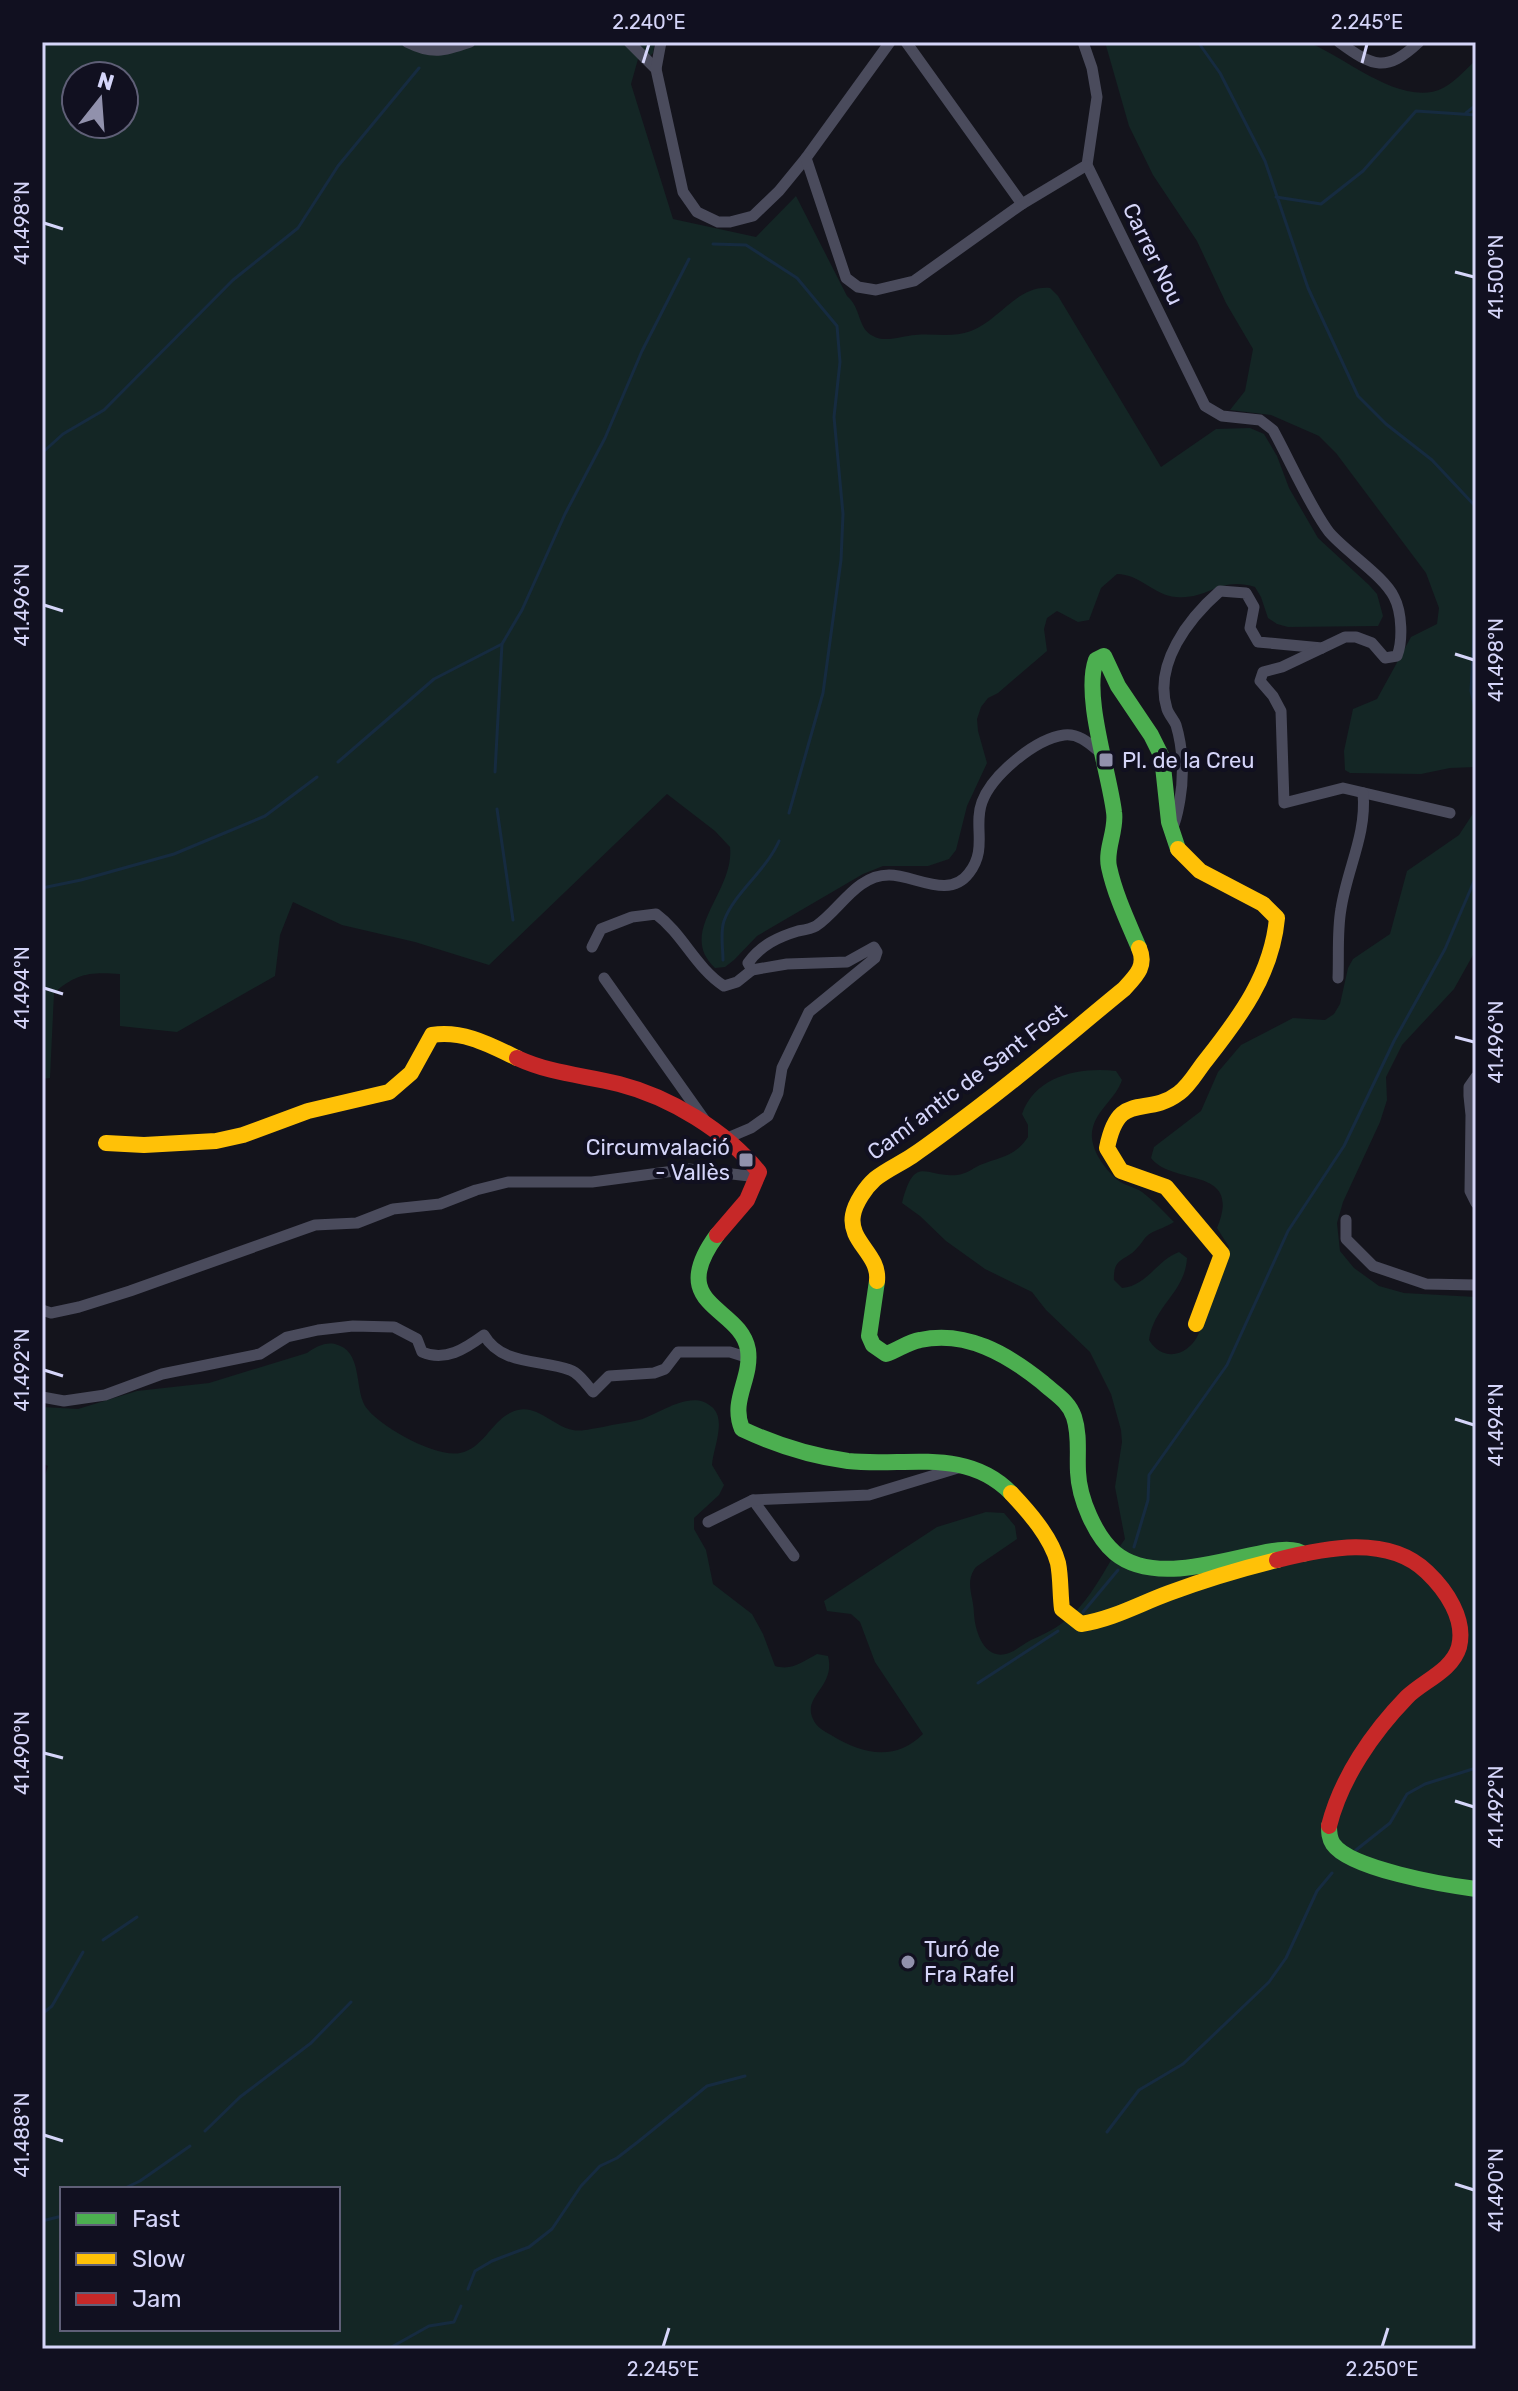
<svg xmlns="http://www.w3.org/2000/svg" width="1518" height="2391" viewBox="0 0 1518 2391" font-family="Rubik,sans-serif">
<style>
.green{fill:#142625;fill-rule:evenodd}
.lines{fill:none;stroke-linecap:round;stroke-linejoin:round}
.stream{stroke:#162b40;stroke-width:3}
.street{stroke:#4a4b5c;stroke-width:11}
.fast{stroke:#4caf50;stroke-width:16}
.slow{stroke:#ffc107;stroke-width:16}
.jam{stroke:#c62828;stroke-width:16}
.ticks{fill:none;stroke:#d5d5f9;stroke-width:3}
.poi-dot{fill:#9191ac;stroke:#111020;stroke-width:3}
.labels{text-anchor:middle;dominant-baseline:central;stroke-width:8;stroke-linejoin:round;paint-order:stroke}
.street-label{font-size:22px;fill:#d5d5f9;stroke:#111020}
.poi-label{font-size:22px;fill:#d5d5f9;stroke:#111020;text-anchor:start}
.neatline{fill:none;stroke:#d5d5f9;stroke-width:3}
.ticks-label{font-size:20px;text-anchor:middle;fill:#d5d5f9}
</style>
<rect width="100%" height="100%" fill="#14141c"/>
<!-- green -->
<g class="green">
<path d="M42 42H655L653 53 649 57 640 52 631 84 673 219 756 237 796 196 847 296C862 309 857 328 873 336 885 343 902 336 915 335 935 333 951 338 971 331 1000 320 1017 285 1050 288L1058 296 1161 467 1216 429 1250 428 1264 434 1277 456 1289 488 1318 538 1369 585 1377 594 1383 616 1378 626 1288 627 1277 624 1268 618 1261 597 1255 587C1218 576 1210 600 1176 597 1153 595 1140 574 1117 574L1101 588 1089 620 1078 622 1057 611 1047 618 1044 629 1047 651 998 693 988 698 981 707 977 719 978 731 987 763 967 806 956 850 949 859 928 866H883L863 874 757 936 734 960 725 967 715 968C676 932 735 892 730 847L715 831 667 794 489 965 415 942 342 925 293 902 280 935 275 976 177 1032 120 1026V974C90 972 77 973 54 993L50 1078 42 1079ZM76 76H124V124H76Z"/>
<path d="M1105 42H1307C1343 55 1402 109 1443 88 1456 81 1466 69 1476 60V767L1450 768 1421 774 1350 773 1345 770 1344 751 1353 709 1377 699 1411 637 1437 624 1439 608 1426 573 1336 453 1319 436 1271 415 1230 410 1245 391 1253 349 1226 303 1197 241 1153 175 1129 126Z"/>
<path d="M1476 809V942L1473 955 1454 989 1402 1045 1386 1077 1387 1100 1380 1122 1343 1202 1337 1223 1340 1251 1354 1268 1379 1286 1404 1293 1476 1297V2349H42V1484L48 1466 42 1463V1407L78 1409 137 1391 209 1383 307 1353C316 1347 324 1342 335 1344 363 1351 354 1386 365 1406 378 1426 436 1458 460 1453 484 1448 491 1421 512 1412 535 1401 552 1426 573 1430 582 1432 594 1428 603 1427 615 1424 627 1423 639 1420 660 1414 691 1388 712 1407 727 1420 713 1448 712 1465L724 1485 719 1495 694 1518V1529L706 1550 713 1584 752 1614 763 1634 775 1666C792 1671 802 1662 817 1654L828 1656C836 1687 802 1696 813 1719 816 1727 824 1731 831 1735 862 1754 895 1762 923 1734L875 1662 860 1622 851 1614 827 1611 824 1601 937 1527 986 1512 1004 1513 1015 1526 1017 1539 976 1567C964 1582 974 1597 974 1614 975 1632 985 1662 1009 1653 1017 1650 1023 1644 1031 1640 1048 1633 1064 1624 1077 1610 1097 1589 1108 1562 1125 1539L1115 1487 1122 1442 1121 1430 1111 1394 1090 1352 1046 1310 1032 1292 985 1269 946 1241 920 1216 902 1203C915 1153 925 1178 957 1175 966 1174 972 1169 980 1165 1000 1157 1015 1157 1028 1137V1125L1022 1114C1036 1075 1080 1067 1116 1071L1122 1080C1116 1098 1098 1109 1093 1127 1087 1146 1105 1170 1119 1181 1126 1186 1135 1187 1142 1192 1153 1200 1164 1212 1174 1222 1166 1227 1159 1229 1151 1233 1144 1237 1143 1242 1138 1247 1126 1262 1113 1256 1114 1280L1122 1288C1147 1286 1157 1260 1179 1252L1187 1258C1185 1293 1154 1305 1149 1340 1163 1363 1189 1356 1199 1333L1229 1247 1217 1228C1243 1165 1174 1187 1151 1158L1154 1147 1201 1111 1218 1072 1241 1045 1293 1018 1325 1020 1334 1014 1340 1004 1348 968 1353 959 1390 934 1407 871 1459 835ZM62 2189H338V2329H62Z"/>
</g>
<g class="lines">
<!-- stream -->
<g class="stream">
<polyline points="1198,42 1220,73 1265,161 1308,288 1358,396 1386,424 1432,460 1476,507"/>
<polyline points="1466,113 1476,105"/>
<polyline points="1276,197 1321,204 1363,171 1416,111 1476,115"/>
<polyline points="713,244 746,245 797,278 837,326 840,362 834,417 843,514 841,560 823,693 789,813"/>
<polyline points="42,453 63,434 104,410 233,280 298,228 338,166 419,68"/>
<polyline points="1476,598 1471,691 1476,712"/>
<polyline points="338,762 434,679 502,644 522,610 565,514 605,438 642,351 689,259"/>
<polyline points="495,772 502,644"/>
<polyline points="497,809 513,920"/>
<polyline points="42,888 81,880 174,854 265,816 317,777"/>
<path d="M723 960C723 948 720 932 724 921 734 893 766 871 779 841"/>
<polyline points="1134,1547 1148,1500 1149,1475 1227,1365 1288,1231 1344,1146 1394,1041 1445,949 1475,879 1476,868"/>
<polyline points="1083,1612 1118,1570"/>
<polyline points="978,1683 1058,1631"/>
<polyline points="1356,1850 1390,1823 1407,1794 1425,1784 1476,1768"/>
<polyline points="103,1940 137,1917"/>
<polyline points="42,2014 52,2006 83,1952"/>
<polyline points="205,2131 240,2097 311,2043 351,2002"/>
<polyline points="1107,2132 1139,2090 1183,2064 1269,1982 1286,1958 1317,1891 1332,1873"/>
<polyline points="123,2189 140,2181 190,2146"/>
<polyline points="42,2221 62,2216"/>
<polyline points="468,2289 475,2271 492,2261 529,2247 552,2229 581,2186 600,2166 617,2158 639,2141 707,2086 745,2076"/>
<polyline points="388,2349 429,2326 454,2322 461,2306"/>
</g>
<!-- street -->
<g class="street">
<path d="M407 42C433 55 444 51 470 42"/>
<polyline points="629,42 656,69 683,192 697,212 718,222 730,222 753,216 779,191 806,158 890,42"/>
<polyline points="906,42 1022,204"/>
<path d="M1083 42 1092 68 1097 97 1087 165 1205 406 1222 416 1260 420 1273 430C1289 459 1310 507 1329 532 1346 552 1384 576 1394 597 1402 612 1403 641 1397 656L1385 658 1372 643 1356 637H1345L1322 648 1258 642 1250 628 1254 607 1246 593 1220 591C1189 618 1153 664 1167 709 1169 715 1174 720 1176 725 1183 748 1184 776 1180 799 1178 810 1177 819 1172 829"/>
<path d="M1339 42C1373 67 1386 73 1419 42"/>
<polyline points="656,69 661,42"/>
<polyline points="806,158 846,278 858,287 876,290 914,281 1022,204 1087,165"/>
<polyline points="1322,648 1282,667 1263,672 1260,681 1273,696 1281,711 1284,803 1343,788 1450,813"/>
<path d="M592 947 601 929 632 917 656 914C683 934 696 968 724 986L737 982 752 970"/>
<polyline points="604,978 706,1122"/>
<path d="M1338 978C1339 956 1337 931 1341 909 1347 869 1367 834 1363 793"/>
<polyline points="1476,1077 1469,1087 1469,1096 1471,1115 1470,1191 1476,1203"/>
<path d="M725 1139 751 1128 768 1116 778 1093 782 1068 809 1012 875 958 877 952 874 947 847 962 787 964 752 970 748 963C761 945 778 937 798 931 804 930 811 929 816 926 840 910 856 875 889 875 915 875 949 900 969 873 988 849 973 826 982 802 992 775 1035 739 1064 735 1080 733 1091 745 1102 754"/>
<polyline points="1346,1220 1346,1239 1373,1266 1426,1284 1476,1285"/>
<polyline points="42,1310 51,1313 79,1307 130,1291 315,1225 357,1223 393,1209 440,1204 476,1190 508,1182 592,1182 689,1169 758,1177"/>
<path d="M42 1397 64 1401 105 1395 162 1374 260 1354 287 1337 318 1330 353 1326 394 1327 417 1339 422 1352C445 1362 465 1349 484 1335 502 1366 541 1359 570 1370 579 1373 587 1385 593 1392L609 1376 654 1373 665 1369 678 1352H730L749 1358"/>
<polyline points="753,1500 794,1556"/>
<polyline points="708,1522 753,1500 869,1495 961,1467"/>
</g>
<!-- fast -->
<g class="fast">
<path d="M1139 948C1128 922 1115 895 1109 867 1105 849 1117 830 1114 812 1109 772 1083 696 1096 660L1104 656 1118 686 1151 735 1162 757 1169 822 1178 849"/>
<path d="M717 1235C664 1307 741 1306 748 1350 752 1379 730 1400 742 1429 776 1445 811 1456 848 1461 906 1467 966 1447 1011 1493"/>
<path d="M877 1281 869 1336 873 1345 886 1354C898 1350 908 1342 920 1340 966 1330 1007 1354 1042 1382 1054 1393 1069 1401 1074 1417 1080 1435 1077 1454 1078 1472 1079 1498 1095 1536 1115 1553 1168 1597 1279 1533 1303 1554"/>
<path d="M1329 1826C1329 1832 1329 1838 1333 1844 1350 1869 1445 1885 1476 1889"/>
</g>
<!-- slow -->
<g class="slow">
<path d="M1178 849 1200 871 1263 904 1277 918C1272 974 1240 1017 1206 1060 1197 1071 1190 1085 1179 1093 1145 1119 1119 1088 1107 1148L1121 1171 1166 1187 1222 1254 1196 1324"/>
<path d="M106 1143 144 1145 216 1141 243 1135 308 1111 389 1092 411 1073 432 1035C463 1030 490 1045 517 1058"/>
<path d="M877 1281C880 1254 848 1242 853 1215 855 1203 866 1187 875 1179 886 1170 900 1164 912 1156 934 1141 955 1125 976 1109 1027 1071 1075 1029 1124 989 1136 976 1147 966 1139 948"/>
<path d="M1011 1493C1029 1512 1051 1537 1058 1563 1061 1578 1060 1594 1062 1609L1081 1624C1113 1619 1139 1604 1169 1593 1204 1580 1240 1569 1277 1560"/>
</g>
<!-- jam -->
<g class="jam">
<path d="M517 1058C552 1074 583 1075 619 1084 670 1097 726 1131 759 1172L747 1200 717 1235"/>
<path d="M1277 1560C1324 1548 1388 1534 1427 1572 1446 1590 1466 1619 1459 1647 1452 1671 1423 1681 1407 1697 1373 1732 1341 1778 1329 1826"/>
</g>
</g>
<!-- ticks -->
<path class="ticks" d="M643 63 649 44M1362 63 1367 44M44 223 63 229M1455 272 1474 277M44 605 63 611M1455 654 1474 660M44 988 63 994M1455 1037 1474 1042M44 1370 63 1376M1455 1419 1474 1425M44 1753 63 1758M1455 1801 1474 1807M44 2135 63 2141M1455 2184 1474 2190M663 2347 669 2328M1382 2347 1388 2328"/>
<!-- markers -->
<g class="poi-dot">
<rect x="1098" y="752" width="16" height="16" rx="4"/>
<rect x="738" y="1152" width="16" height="16" rx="4"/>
<circle cx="908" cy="1962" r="8"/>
</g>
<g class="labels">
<!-- street labels -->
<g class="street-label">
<text transform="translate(1153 254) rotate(64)">Carrer Nou</text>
<text transform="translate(967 1082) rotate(-37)">Camí antic de Sant Fost</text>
</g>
<!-- poi labels -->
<g class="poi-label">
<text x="1122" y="760">Pl. de la Creu</text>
<text x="730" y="1147" text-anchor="end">Circumvalació<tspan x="730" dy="25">- Vallès</tspan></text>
<text x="924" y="1949">Turó de<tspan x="924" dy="25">Fra Rafel</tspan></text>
</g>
</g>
<!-- border -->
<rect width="1518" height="2391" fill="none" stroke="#111020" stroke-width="88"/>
<!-- legend -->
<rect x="60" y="2187" width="280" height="144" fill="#111020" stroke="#5f5f77" stroke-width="2"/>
<rect x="76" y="2213" width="40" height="12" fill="#4caf50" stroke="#5f5f77" stroke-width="2"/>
<text x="132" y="2227" font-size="24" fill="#d5d5f9">Fast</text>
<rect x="76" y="2253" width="40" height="12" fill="#ffc107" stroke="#5f5f77" stroke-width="2"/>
<text x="132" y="2267" font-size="24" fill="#d5d5f9">Slow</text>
<rect x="76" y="2293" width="40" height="12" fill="#c62828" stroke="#5f5f77" stroke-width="2"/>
<text x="132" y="2307" font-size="24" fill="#d5d5f9">Jam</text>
<!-- north arrow -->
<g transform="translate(100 100) rotate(17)"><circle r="38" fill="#111020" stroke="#5f5f77" stroke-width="2"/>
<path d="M0-6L14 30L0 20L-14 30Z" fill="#9191ac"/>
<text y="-12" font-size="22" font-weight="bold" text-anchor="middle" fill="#d5d5f9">N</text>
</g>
<rect x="44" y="44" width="1430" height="2303" class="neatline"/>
<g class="ticks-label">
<text x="649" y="29">2.240°E</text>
<text x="1367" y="29">2.245°E</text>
<text transform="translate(22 223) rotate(-90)" y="7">41.498°N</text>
<text transform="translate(1496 277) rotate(-90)" y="7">41.500°N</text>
<text transform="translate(22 605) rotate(-90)" y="7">41.496°N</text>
<text transform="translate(1496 660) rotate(-90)" y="7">41.498°N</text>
<text transform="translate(22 988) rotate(-90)" y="7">41.494°N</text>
<text transform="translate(1496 1042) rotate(-90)" y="7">41.496°N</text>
<text transform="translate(22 1370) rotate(-90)" y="7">41.492°N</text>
<text transform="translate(1496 1425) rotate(-90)" y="7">41.494°N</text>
<text transform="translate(22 1753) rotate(-90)" y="7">41.490°N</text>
<text transform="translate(1496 1807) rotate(-90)" y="7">41.492°N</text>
<text transform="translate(22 2135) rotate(-90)" y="7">41.488°N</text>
<text transform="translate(1496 2190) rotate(-90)" y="7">41.490°N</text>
<text x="663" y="2376">2.245°E</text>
<text x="1382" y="2376">2.250°E</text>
</g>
</svg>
